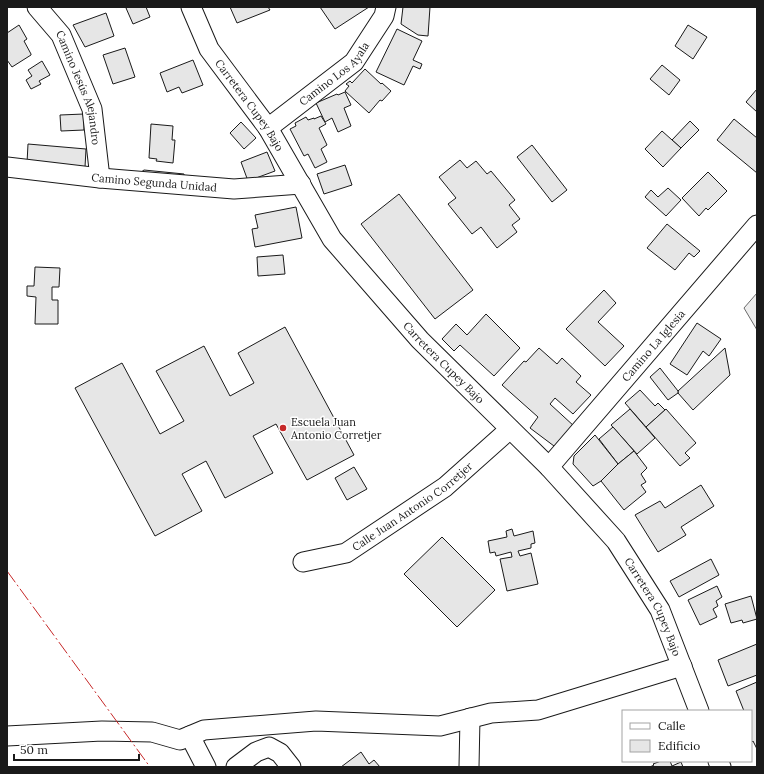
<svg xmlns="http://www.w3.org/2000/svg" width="764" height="774" viewBox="0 0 764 774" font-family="Lora,serif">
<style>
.built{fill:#ededed;stroke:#6a6a6a}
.building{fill:#e6e6e6;stroke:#1a1a1a}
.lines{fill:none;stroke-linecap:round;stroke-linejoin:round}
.minor-casing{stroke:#1a1a1a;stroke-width:21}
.minor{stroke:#fff;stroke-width:19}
.power{stroke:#c62828;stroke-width:1;stroke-dasharray:14 3 2 3;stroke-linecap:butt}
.poi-dot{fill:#c62828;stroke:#fff;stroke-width:1.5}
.labels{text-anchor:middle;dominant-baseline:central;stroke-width:3;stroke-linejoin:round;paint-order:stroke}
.street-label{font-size:11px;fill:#1a1a1a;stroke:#fff}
.poi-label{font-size:11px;fill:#1a1a1a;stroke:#fff;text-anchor:start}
</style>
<rect width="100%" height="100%" fill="#fff"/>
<!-- built -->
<polygon class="built" points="757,293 757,330 744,308"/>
<!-- building -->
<g class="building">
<polygon points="129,7 146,7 150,17 133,24 126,8"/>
<polygon points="230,7 268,7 270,10 237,23"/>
<polygon points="320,7 369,7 335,29"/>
<polygon points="403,7 430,7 428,36 418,35 401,24"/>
<polygon points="106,13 114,36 85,47 73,25"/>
<polygon points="19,25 27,39 24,41 31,54 31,55 12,67 7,60 7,33"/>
<polygon points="688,25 707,37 693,59 675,46"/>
<polygon points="397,29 422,41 413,60 422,64 420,69 413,66 404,85 376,72"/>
<polygon points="125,48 135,77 113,84 103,55"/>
<polygon points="193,60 203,85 182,93 179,87 167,92 160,73"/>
<polygon points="42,61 50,75 39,81 41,84 31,89 26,80 32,76 28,70"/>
<polygon points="662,65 680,80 669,95 650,79"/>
<polygon points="365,69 381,84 382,83 391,91 382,101 380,100 369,113 345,91 349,86 346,84 350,81 352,83"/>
<polygon points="757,89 757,112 746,102"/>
<polygon points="345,92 351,105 344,108 351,126 338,132 332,118 325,122 316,103 337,94 338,95"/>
<polygon points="84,114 84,130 61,131 60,115"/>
<polygon points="321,116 326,124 319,128 327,145 321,149 327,162 315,168 308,154 304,156 290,129 296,126 295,123 306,117 308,120 314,118 314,119"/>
<polygon points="734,119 757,138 757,173 717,140"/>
<polygon points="690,121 699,130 681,148 672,140"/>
<polygon points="241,122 256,138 244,149 230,133"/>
<polygon points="151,124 173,126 172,140 175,140 173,163 156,161 157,159 149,158"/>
<polygon points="662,131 681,148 663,167 645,149"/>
<polygon points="28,144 86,149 85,167 27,163"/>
<polygon points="532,145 567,190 552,202 517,157"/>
<polygon points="267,152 275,171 248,181 241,162"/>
<polygon points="460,160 467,168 476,161 487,174 491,171 515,200 509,205 520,219 512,225 517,232 497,248 481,227 472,234 448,204 456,198 439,177"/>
<polygon points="345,165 352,185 324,194 317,174"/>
<polygon points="144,170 184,174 184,183 137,175"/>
<polygon points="708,172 727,191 708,210 706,208 699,216 682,198"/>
<polygon points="668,188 681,200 666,216 645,197 651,190 658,197"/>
<polygon points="399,194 473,290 435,319 361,224"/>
<polygon points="296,207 302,238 255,247 252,229 258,228 255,215"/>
<polygon points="667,224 700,251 694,257 689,253 675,270 647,248"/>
<polygon points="283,255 285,274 258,276 257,257"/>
<polygon points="35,267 60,268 59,287 52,287 52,300 58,300 58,324 35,324 36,297 27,296 27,286 34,286"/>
<polygon points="604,290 616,303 598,322 624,346 605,366 566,329"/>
<polygon points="486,314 520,348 494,376 460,345 454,351 442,339 456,324 467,335"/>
<polygon points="697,323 721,339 709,356 703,351 687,375 670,364"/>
<polygon points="285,327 354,455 307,480 276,424 253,436 273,473 225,498 206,461 182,474 202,511 155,536 75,388 122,363 160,434 184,421 156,371 204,346 230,396 254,383 238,353"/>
<polygon points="539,348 557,364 562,358 581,376 576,382 591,395 573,414 555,398 550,404 575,427 562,443 554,446 530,428 538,417 502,385 524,361 526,362"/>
<polygon points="725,348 730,375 693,410 678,393 678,391"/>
<polygon points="660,368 678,391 678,393 668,400 650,377"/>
<polygon points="640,390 655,406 658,403 665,410 646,427 625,403"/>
<polygon points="630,409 655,438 637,454 611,425"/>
<polygon points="666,409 696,443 685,453 690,458 680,466 646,427"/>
<polygon points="613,427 634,451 618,464 599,439"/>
<polygon points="595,435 618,464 601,481 593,486 573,464 574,456"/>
<polygon points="634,451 647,468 641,474 646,482 641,485 646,492 624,510 601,481 618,464"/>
<polygon points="354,467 367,489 347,500 335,478"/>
<polygon points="701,485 714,506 681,527 686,535 658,552 635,515 660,501 665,508"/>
<polygon points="512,529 514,536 533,531 535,543 531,544 531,548 518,551 520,556 531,553 538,584 507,591 500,559 512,557 511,552 496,556 495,552 490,553 488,541 507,537 506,531"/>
<polygon points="442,537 495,590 457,627 404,574"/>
<polygon points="711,559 719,575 679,597 670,581"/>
<polygon points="717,586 722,597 716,601 718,606 713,609 717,617 700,625 688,600"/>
<polygon points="751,596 757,619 743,623 742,620 731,623 725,604"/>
<polygon points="757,644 757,675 728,686 718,660"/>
<polygon points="757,682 757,749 753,741 752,742 751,740 751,711 744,711 736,691"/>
<polygon points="361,752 369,764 374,760 380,767 341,767"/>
<polygon points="661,761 670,761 672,766 681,762 683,767 650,767 654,765 653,764"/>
</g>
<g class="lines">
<defs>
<g id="minor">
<path id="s1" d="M37 7 61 35 92 109 100 178"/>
<path id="s2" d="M191 7 209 49 268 128 332 239 420 340 549 467 616 541 660 610 699 711"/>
<path id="s3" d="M268 128 354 62 384 16 386 7"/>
<path id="s4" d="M7 167 100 178 234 189 301 184"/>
<path id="s5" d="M549 467 757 225"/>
<path id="s6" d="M303 562 346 553 445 487 510 429"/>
<polyline points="7,736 102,731 152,732 180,740 204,730 316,721 440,726 491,713 538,710 682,666"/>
<polyline points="190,736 206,767"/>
<polyline points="718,761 721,767"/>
<polyline points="236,767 256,752 269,747 280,753 291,767"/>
<polyline points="469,767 470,718"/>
</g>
</defs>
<!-- minor casing -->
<use href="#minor" class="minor-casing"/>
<!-- minor -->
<use href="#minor" class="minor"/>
<!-- power -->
<polyline class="power" points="7,571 150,767"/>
</g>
<!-- markers -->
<circle class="poi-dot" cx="283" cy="428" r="4"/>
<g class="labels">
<!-- street labels -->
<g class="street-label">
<text stroke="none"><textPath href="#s3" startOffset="86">Camino Los Ayala</textPath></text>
<text stroke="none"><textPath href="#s1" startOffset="93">Camino Jesús Alejandro</textPath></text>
<text stroke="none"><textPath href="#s2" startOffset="115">Carretera Cupey Bajo</textPath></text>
<text stroke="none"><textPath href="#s4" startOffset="148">Camino Segunda Unidad</textPath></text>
<text stroke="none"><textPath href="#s5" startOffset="160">Camino La Iglesia</textPath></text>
<text stroke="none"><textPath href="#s2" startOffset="439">Carretera Cupey Bajo</textPath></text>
<text stroke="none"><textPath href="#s6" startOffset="125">Calle Juan Antonio Corretjer</textPath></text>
<text stroke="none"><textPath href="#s2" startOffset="763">Carretera Cupey Bajo</textPath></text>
</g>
<!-- poi labels -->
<g class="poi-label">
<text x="291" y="422">Escuela Juan<tspan x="291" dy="13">Antonio Corretjer</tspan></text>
</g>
</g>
<!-- border -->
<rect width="764" height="774" fill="none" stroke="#1a1a1a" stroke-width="16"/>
<!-- legend -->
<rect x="622" y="710" width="130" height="52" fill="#ffffff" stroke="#a3a3a3"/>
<rect x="630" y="723" width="20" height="6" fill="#ffffff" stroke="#a3a3a3"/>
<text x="658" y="730" font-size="12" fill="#1a1a1a">Calle</text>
<rect x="630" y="740" width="20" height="12" fill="#e6e6e6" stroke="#a3a3a3"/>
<text x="658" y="750" font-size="12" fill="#1a1a1a">Edificio</text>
<!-- scale -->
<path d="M14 754v6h125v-6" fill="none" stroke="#1a1a1a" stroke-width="2"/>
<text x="20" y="754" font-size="12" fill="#1a1a1a" stroke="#ffffff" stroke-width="3" paint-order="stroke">50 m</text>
</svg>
